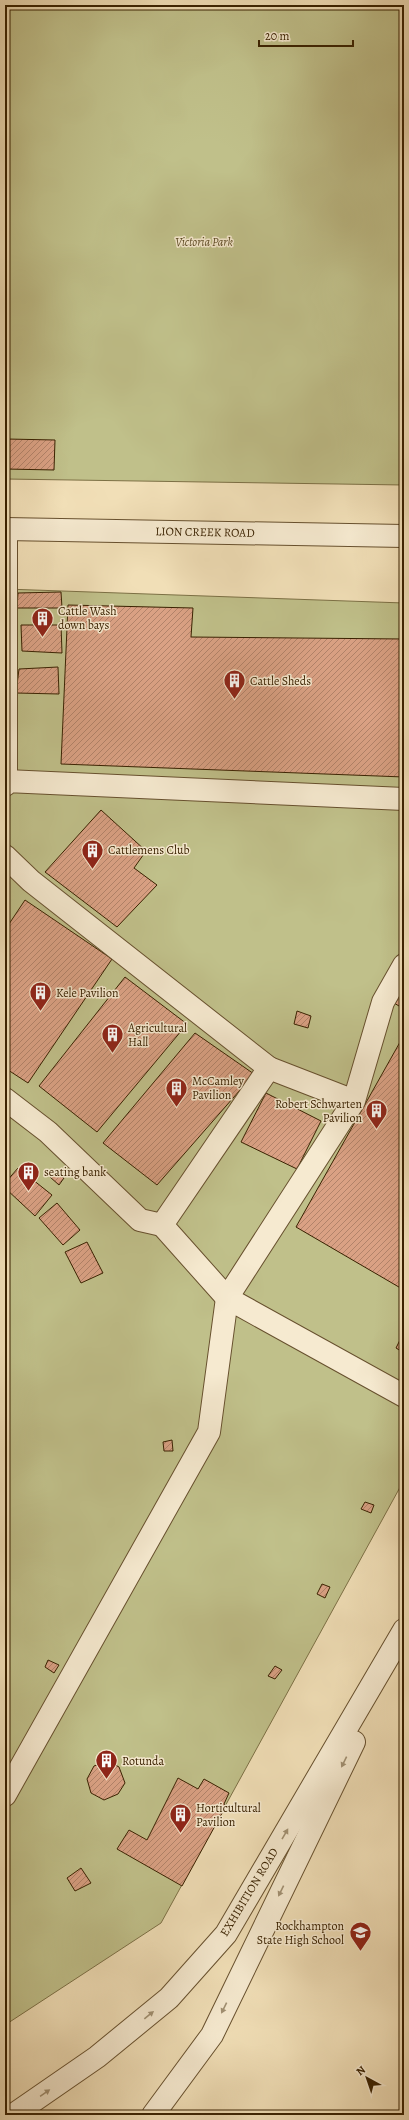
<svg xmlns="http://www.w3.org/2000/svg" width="409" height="2120" viewBox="0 0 409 2120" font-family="Alegreya,serif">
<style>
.park{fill:#c0c08a;stroke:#7c7045}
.building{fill:url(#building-hatch);stroke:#392100}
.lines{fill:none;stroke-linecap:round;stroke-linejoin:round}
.minor-casing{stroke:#67502e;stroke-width:24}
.minor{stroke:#f6ead0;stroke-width:22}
.oneway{fill:#a19072}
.labels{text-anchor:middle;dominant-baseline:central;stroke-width:3;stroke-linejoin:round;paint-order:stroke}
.park-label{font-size:12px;font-style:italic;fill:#5b4922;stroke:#f6ead0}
.street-label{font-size:12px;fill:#392100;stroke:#f6ead0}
.poi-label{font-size:12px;fill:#392100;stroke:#f6ead0;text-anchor:start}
</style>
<defs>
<pattern id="building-hatch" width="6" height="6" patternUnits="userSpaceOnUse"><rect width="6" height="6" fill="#daa184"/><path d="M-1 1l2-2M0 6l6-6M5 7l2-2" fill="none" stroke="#b2836a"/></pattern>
</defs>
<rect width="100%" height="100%" fill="#f1dfb7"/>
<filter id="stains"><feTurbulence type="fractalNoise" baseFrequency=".005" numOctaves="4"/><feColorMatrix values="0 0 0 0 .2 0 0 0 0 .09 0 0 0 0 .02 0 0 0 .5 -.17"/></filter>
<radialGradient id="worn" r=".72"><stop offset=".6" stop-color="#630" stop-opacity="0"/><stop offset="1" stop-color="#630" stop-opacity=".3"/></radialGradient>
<!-- park -->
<g class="park">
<polygon points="5,5 404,5 404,485 5,479"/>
<polygon points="5,589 404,603 404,1480 161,1923 5,2025"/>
</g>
<!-- building -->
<g class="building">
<polygon points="7,439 55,440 54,470 6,469"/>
<polygon points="61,592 62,608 17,608 18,593"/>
<polygon points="68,605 193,608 191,637 404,639 404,777 61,764"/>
<polygon points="21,625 61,625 62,653 22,651"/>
<polygon points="58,667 59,694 16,693 19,669"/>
<polygon points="101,810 146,851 134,868 157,885 117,927 45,872"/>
<polygon points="25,900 112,959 28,1083 5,1068 5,930"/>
<polygon points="125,977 187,1024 97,1132 39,1086"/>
<polygon points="404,985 404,1009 394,1003"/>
<polygon points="297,1011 311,1016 308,1028 294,1024"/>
<polygon points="195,1033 254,1074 157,1185 103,1143"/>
<polygon points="404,1035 404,1290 296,1227"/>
<polygon points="266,1093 321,1121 297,1169 241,1142"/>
<polygon points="18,1168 52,1195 35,1216 5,1188 5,1183"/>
<polygon points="55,1172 64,1178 59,1185 50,1177"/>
<polygon points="57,1203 80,1230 63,1245 39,1218"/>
<polygon points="87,1242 103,1273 81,1283 65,1252"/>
<polygon points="404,1332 404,1353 396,1348"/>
<polygon points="172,1440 173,1451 164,1451 163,1442"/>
<polygon points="365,1502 374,1505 371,1513 361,1509"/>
<polygon points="322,1584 330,1587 325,1598 317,1594"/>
<polygon points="48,1660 59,1665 54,1673 45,1667"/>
<polygon points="275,1666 282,1670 275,1679 268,1676"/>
<polygon points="108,1761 119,1767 125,1783 118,1794 104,1800 91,1793 87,1779 94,1766"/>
<polygon points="178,1778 198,1789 204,1779 229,1793 224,1804 226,1806 182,1886 117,1849 129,1830 147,1840"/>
<polygon points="81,1868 91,1883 75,1891 67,1878"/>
</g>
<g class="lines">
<defs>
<g id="minor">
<polyline points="5,529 404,536"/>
<polyline points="6,529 6,781"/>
<polyline points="5,785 6,781 404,799"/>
<polyline points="5,856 31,881 269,1068"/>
<polyline points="5,1099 48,1132 140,1220 162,1225"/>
<polyline points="354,1101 269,1068 162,1225 227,1298 354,1101 383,1002 404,965"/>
<polyline points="5,1795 209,1432 227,1298 404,1396"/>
<polyline points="13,2115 97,2057 169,1998 226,1934 404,1630"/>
<polyline points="153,2115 212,2035 354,1742"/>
</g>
</defs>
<!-- minor casing -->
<use href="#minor" class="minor-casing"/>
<!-- minor -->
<use href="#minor" class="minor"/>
</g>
<!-- one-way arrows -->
<defs><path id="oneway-solid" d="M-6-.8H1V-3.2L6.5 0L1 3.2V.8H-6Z"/></defs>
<g class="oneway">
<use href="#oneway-solid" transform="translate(344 1762) rotate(116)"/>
<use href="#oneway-solid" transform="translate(285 1834) rotate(-60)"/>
<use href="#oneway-solid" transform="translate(281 1891) rotate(116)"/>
<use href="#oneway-solid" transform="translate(224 2008) rotate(116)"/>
<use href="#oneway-solid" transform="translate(149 2015) rotate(-39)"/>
<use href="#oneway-solid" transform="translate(45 2093) rotate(-35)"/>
</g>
<!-- icons -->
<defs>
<symbol id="building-pin" viewBox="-11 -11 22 30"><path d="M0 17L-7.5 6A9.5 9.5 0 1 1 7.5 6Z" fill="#8f2418" stroke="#f6ead0"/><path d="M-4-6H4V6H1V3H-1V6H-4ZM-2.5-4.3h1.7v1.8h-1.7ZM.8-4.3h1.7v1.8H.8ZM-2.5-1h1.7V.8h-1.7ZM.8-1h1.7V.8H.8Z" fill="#fff"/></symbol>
<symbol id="school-pin" viewBox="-11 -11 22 30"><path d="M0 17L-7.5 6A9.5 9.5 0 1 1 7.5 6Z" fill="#8f2418" stroke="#f6ead0"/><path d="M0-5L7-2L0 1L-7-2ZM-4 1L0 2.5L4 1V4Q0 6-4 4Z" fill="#fff"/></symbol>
</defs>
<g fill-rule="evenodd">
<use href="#building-pin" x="30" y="606" width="25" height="34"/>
<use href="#building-pin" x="222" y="668" width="25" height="34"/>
<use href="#building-pin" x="80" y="838" width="25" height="34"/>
<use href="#building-pin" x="28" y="980" width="25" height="34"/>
<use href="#building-pin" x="100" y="1022" width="25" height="34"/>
<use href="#building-pin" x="164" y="1076" width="25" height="34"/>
<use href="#building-pin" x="364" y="1098" width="25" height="34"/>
<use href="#building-pin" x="16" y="1160" width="25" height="34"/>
<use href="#building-pin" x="94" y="1748" width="25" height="34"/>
<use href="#building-pin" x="168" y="1802" width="25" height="34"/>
<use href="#school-pin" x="348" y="1920" width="25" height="34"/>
</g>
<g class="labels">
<!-- park labels -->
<g class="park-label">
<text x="204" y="242">Victoria Park</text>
</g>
<!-- street labels -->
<g class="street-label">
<text transform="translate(205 532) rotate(1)">LION CREEK ROAD</text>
<text transform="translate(249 1892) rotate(-59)">EXHIBITION ROAD</text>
</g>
<!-- poi labels -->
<g class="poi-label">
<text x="58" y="611">Cattle Wash<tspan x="58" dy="14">down bays</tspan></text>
<text x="250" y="681">Cattle Sheds</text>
<text x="108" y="850">Cattlemens Club</text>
<text x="56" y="993">Kele Pavilion</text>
<text x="128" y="1028">Agricultural<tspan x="128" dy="14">Hall</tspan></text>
<text x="192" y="1081">McCamley<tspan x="192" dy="14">Pavilion</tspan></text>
<text x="362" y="1104" text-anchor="end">Robert Schwarten<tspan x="362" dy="14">Pavilion</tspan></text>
<text x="44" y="1172">seating bank</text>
<text x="122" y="1761">Rotunda</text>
<text x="196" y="1808">Horticultural<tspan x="196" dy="14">Pavilion</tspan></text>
<text x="344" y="1926" text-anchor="end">Rockhampton<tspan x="344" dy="14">State High School</tspan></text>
</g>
</g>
<!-- margin -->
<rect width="409" height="2120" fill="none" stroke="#f1dfb7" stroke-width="20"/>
<rect x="6" y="6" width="397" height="2108" fill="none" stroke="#392100" stroke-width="2"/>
<rect x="10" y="10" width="389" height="2100" fill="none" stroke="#392100"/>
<!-- north arrow -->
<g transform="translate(367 2078) rotate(320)" stroke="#f6ead0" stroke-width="3" paint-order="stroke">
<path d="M0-3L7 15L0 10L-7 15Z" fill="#392100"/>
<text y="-6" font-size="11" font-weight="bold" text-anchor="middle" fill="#392100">N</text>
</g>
<!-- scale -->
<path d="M259 40v6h94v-6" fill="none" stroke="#392100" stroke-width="2"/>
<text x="265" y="40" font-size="12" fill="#392100" stroke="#f6ead0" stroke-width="3" paint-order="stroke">20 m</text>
<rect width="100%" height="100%" filter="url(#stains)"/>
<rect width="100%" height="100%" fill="url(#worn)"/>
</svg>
